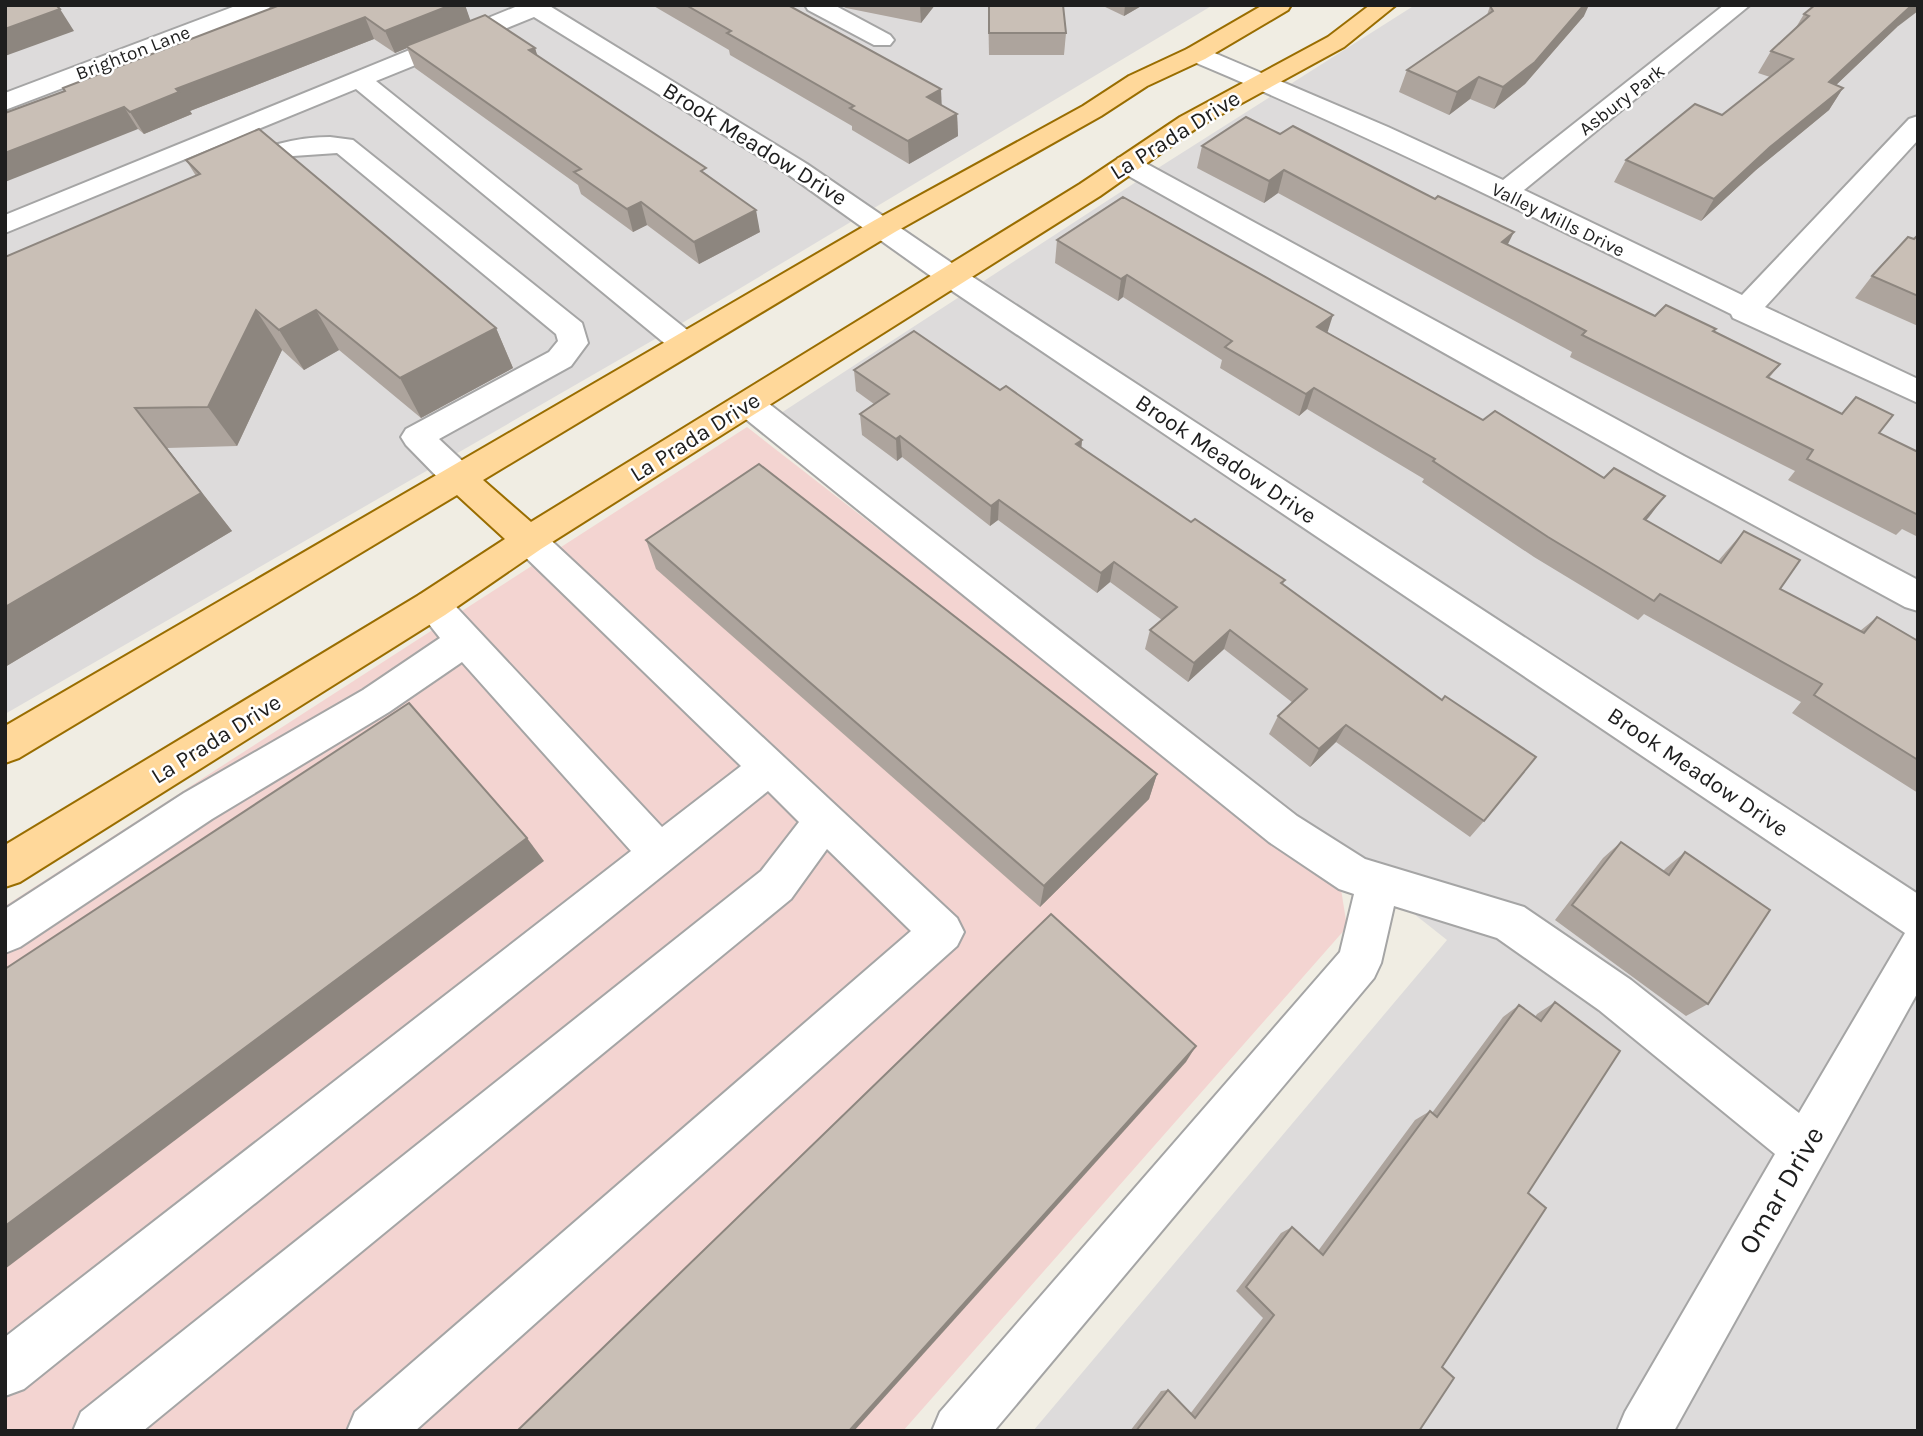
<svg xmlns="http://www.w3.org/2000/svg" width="1923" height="1436" viewBox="0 0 1923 1436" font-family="Karla,sans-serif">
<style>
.residential{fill:#dddbdb}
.commercial{fill:#f3d4d1}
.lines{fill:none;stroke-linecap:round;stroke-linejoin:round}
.minor-casing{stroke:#a5a5a5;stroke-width:4}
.major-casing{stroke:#996d00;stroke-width:4}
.minor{fill:#fff;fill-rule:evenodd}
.major{fill:#ffd89a;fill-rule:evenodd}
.wall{fill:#ada49d}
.shaded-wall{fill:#8d867f}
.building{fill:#c9bfb6;stroke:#8d867f;stroke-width:2}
.labels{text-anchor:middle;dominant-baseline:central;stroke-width:5;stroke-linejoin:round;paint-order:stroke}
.far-street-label{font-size:19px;fill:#1e1e1e;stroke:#fff}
.street-label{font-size:23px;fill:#1e1e1e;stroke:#fff}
.near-street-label{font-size:28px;fill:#1e1e1e;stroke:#fff}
</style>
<rect width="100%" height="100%" fill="#f0ede3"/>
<!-- residential -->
<g class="residential">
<polygon points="5,5 1213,5 662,335 5,714"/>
<polygon points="1415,5 1918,5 1918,1431 1033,1431 1447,940 781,413 1136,182"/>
</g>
<!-- commercial -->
<polygon class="commercial" points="747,427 1341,889 1347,927 903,1431 5,1431 5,906"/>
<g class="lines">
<defs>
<g id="minor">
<polygon points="238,5 271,5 268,10 5,110 5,93"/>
<polygon points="520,5 548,5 807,164 962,270 1918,894 1918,992 1674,1431 1617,1431 1625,1412 1775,1154 1599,1010 1497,938 1394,906 1381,963 1374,978 994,1431 932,1431 940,1412 1340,952 1354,894 1339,889 1269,842 737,412 732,404 737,396 748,393 759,396 1297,816 1365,859 1524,907 1631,980 1799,1113 1905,933 942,284 789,175 534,17 376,81 696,337 700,344 696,351 685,354 674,351 356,89 5,233 5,215"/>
<polygon points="805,5 834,5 890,35 894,40 890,45 874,45 808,10"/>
<path d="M1724 5H1750L1524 190 1742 295 1909 119 1918 116V140L1765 307 1918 379V403L1733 318 1731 314C1551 225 1373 137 1187 59L1184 54 1187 49 1196 47 1205 49 1388 127 1503 180Z"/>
<path d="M330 137 353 140 582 323 588 343 571 366 439 439 471 469 476 478 471 487 459 490 447 487 406 445 401 437 406 429 549 352 558 341 556 334 337 153 293 156 237 176 228 174 224 168 228 162C260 148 293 137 330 137Z"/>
<polygon points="1127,156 1136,158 1684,456 1918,580 1918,611 1905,607 1660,474 1118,170 1114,164 1118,158"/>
<polygon points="529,527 541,531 957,918 964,932 957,946 415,1431 347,1431 355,1412 911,931 827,849 791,899 143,1431 73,1431 81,1412 761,871 799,822 768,791 24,1389 5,1396 5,1337 631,851 462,662 389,712 212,819 20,947 5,953 5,909 184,793 363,690 440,638 414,605 419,595 432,591 445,595 662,827 741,766 517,549 512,540 517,531"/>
</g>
<polygon id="major" points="1263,5 1291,5 1288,10 1205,59 1147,86 1101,116 895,232 483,480 531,522 1080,184 1180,117 1328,37 1370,5 1396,5 1344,47 1198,127 1100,196 541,549 445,615 20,882 5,887 5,845 419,595 505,539 457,495 19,758 5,763 5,726 875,220 1083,106 1129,76 1187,49"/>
</defs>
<!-- minor casing -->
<use href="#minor" class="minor-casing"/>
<!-- major casing -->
<use href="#major" class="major-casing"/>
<!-- minor -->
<use href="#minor" class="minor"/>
<!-- major -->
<use href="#major" class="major"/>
</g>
<!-- wall -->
<g class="wall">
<polygon points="280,5 465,5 470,21 535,48 537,56 708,175 760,232 699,264 647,225 633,232 581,194 578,185 415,68 407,48 395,53 374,39 190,111 192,114 144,134 138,129 64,91"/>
<polygon points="652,5 788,5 941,105 957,114 958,136 909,164 852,130 852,126 730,55 729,50"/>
<polygon points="840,5 935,5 921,23 846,8"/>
<polygon points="988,5 1063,5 1066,33 1064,55 989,55"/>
<polygon points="1101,5 1143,5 1124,16"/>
<polygon points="1490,6 1584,16 1525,84 1494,109 1470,99 1449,115 1399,92 1407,70 1487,15"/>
<polygon points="1804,14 1897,27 1836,85 1843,88 1829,110 1756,170 1701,221 1614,182 1626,160 1722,115 1770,77 1758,73 1771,51 1795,29"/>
<polygon points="1246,117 1655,316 1714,332 1780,364 1769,378 1841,414 1856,397 1879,433 1918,452 1918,537 1902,529 1896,535 1788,480 1795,471 1570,357 1572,352 1278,193 1264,203 1197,168 1202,146"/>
<polygon points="186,160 496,328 513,368 421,418 339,350 304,370 282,350 237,446 167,448 232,531 5,667 196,176"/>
<polygon points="1918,235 1918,326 1855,298 1872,276"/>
<polygon points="1057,240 1327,332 1646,520 1718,561 1744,531 1780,589 1860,631 1877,617 1918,641 1918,793 1792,713 1801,702 1644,614 1638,620 1534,557 1422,482 1424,479 1307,409 1299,416 1220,368 1222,360 1123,297 1118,301 1055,263"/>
<polygon points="854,370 1000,390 1082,440 1081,448 1191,522 1285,580 1283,584 1484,821 1470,837 1336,742 1310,767 1269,734 1278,716 1293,703 1224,649 1188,682 1145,649 1150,630 1162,620 1110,582 1097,593 998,520 990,526 902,457 897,461 862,435 860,414 874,404 856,391"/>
<polygon points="646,540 1157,774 1149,799 1040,907 656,569"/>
<polygon points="1621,842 1663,871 1666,868 1685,852 1708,1004 1686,1016 1555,920 1603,858"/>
<polygon points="1555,1002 1528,1193 1442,1367 1419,1431 1130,1431 1161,1391 1168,1390 1190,1414 1263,1318 1236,1291 1281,1233 1292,1227 1318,1251 1415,1120 1430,1111 1432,1113 1503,1017 1519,1005 1535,1017 1537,1014"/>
</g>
<!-- shaded-wall -->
<g class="shaded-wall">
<polygon points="451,5 465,5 471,22 406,46 407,48 395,53 385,31"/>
<polygon points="920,5 935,5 921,23"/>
<polygon points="1125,5 1143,5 1124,16"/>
<polygon points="1584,5 1589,5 1584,16 1525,84 1494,109 1503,87"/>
<polygon points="1912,5 1918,5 1918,11 1897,27 1815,105 1829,82"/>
<polygon points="60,9 74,31 5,56 5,29"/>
<polygon points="365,17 374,39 190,111 192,114 144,134 130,112 176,89"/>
<polygon points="535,48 542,70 529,50"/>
<polygon points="1479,77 1470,99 1449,115 1457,92"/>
<polygon points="1843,88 1829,110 1756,170 1701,221 1714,199 1770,147"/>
<polygon points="941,89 942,111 927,97"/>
<polygon points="124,107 138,129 5,182 5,153"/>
<polygon points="957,114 958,136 909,164 908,141"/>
<polygon points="1284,170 1278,193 1264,203 1269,181"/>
<polygon points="641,202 647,225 633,232 627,209"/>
<polygon points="756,210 760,232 699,264 694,242"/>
<polygon points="1514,232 1503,254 1502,242"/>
<polygon points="1127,275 1123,297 1118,301 1121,279"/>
<polygon points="256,310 282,350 237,446 208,407"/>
<polygon points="316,310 339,350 304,370 279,330"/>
<polygon points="1333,315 1326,337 1317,327"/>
<polygon points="496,328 513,368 421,418 400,378"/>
<polygon points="1314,388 1307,409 1299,416 1306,394"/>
<polygon points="135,408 167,448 232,531 5,667 5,607"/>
<polygon points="900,436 902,457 897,461 896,439"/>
<polygon points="1082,440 1080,461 1076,444"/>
<polygon points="1665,496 1649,517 1629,540 1644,519"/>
<polygon points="999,500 998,520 990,526 991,506"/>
<polygon points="1114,562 1110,582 1097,593 1101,573"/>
<polygon points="1230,630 1224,649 1188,682 1194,663"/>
<polygon points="1346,725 1336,742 1310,767 1319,749"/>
<polygon points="1157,774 1149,799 1040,907 1044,886"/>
<polygon points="527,838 544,861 5,1269 5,1226"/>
<polygon points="1196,1046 1186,1062 854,1431 849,1431"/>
</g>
<!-- building -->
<g class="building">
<polygon points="5,5 56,5 60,9 5,29"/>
<polygon points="280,5 451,5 385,31 365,17 176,89 179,92 130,112 124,107 5,153 5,113 65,91 63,88"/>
<polygon points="686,5 788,5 941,89 927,97 957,114 908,141 850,108 854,106 727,33 731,31"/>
<polygon points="989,5 1063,5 1066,33 989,33"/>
<polygon points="1491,5 1584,5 1535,62 1503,87 1479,77 1457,92 1407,70 1493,11 1490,6"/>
<polygon points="1815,5 1912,5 1829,82 1843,88 1770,147 1714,199 1626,160 1695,104 1722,115 1793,59 1771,51 1809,16 1804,14"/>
<polygon points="485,15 535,48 529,50 706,168 701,171 756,210 694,242 641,202 627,209 574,172 581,169 406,46"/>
<polygon points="1246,117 1280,134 1293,126 1435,199 1438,196 1514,232 1502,242 1655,316 1666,305 1716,329 1713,331 1780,364 1767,377 1842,414 1856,397 1893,415 1879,433 1918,452 1918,515 1807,459 1813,450 1582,335 1586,331 1284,170 1269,181 1202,146"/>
<polygon points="259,129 496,328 400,378 316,310 279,330 256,310 208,407 135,408 201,493 5,607 5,257 200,174 186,160"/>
<polygon points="1123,197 1333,315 1317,327 1483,420 1495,411 1604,478 1614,468 1665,496 1644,519 1721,563 1744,531 1800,560 1780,589 1864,633 1877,617 1918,641 1918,760 1814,695 1822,684 1660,594 1654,601 1548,537 1433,461 1435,459 1314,388 1306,394 1225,347 1232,341 1127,275 1121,279 1057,240"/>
<polygon points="1918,235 1918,296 1872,276 1908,237 1914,239"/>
<polygon points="914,331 1000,390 1006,386 1082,440 1076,444 1191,522 1195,519 1285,580 1281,583 1442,700 1445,696 1536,757 1484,821 1346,725 1319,749 1278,716 1307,689 1230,630 1194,663 1150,630 1177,607 1114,562 1101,573 999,500 991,506 900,436 896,439 860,414 889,394 854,370"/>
<polygon points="759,464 1157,774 1044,886 646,540"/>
<polygon points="409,703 527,838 5,1226 5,969"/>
<polygon points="1621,842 1669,875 1685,852 1770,910 1708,1004 1572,905"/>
<polygon points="1051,914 1196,1046 849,1431 517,1431"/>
<polygon points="1555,1002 1620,1051 1528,1193 1546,1208 1442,1367 1454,1378 1419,1431 1136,1431 1168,1390 1195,1418 1274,1315 1246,1287 1292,1227 1323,1255 1430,1111 1437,1117 1519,1005 1541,1021"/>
</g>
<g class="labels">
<!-- far-street labels -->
<g class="far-street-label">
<text transform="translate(133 53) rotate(-21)">Brighton Lane</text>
<text transform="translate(1622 100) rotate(-38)">Asbury Park</text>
<text transform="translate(1558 220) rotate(26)">Valley Mills Drive</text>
</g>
<!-- street labels -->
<g class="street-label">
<text transform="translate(1175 135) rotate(-32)">La Prada Drive</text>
<text transform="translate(755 144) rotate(32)">Brook Meadow Drive</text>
<text transform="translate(695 437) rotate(-32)">La Prada Drive</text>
<text transform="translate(1226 459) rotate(34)">Brook Meadow Drive</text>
<text transform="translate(216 739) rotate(-32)">La Prada Drive</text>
<text transform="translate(1698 772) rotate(34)">Brook Meadow Drive</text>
</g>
<!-- near-street labels -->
<g class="near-street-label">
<text transform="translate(1781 1190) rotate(-60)">Omar Drive</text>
</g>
</g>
<!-- border -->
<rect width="1923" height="1436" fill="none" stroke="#1e1e1e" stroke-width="14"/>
</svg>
